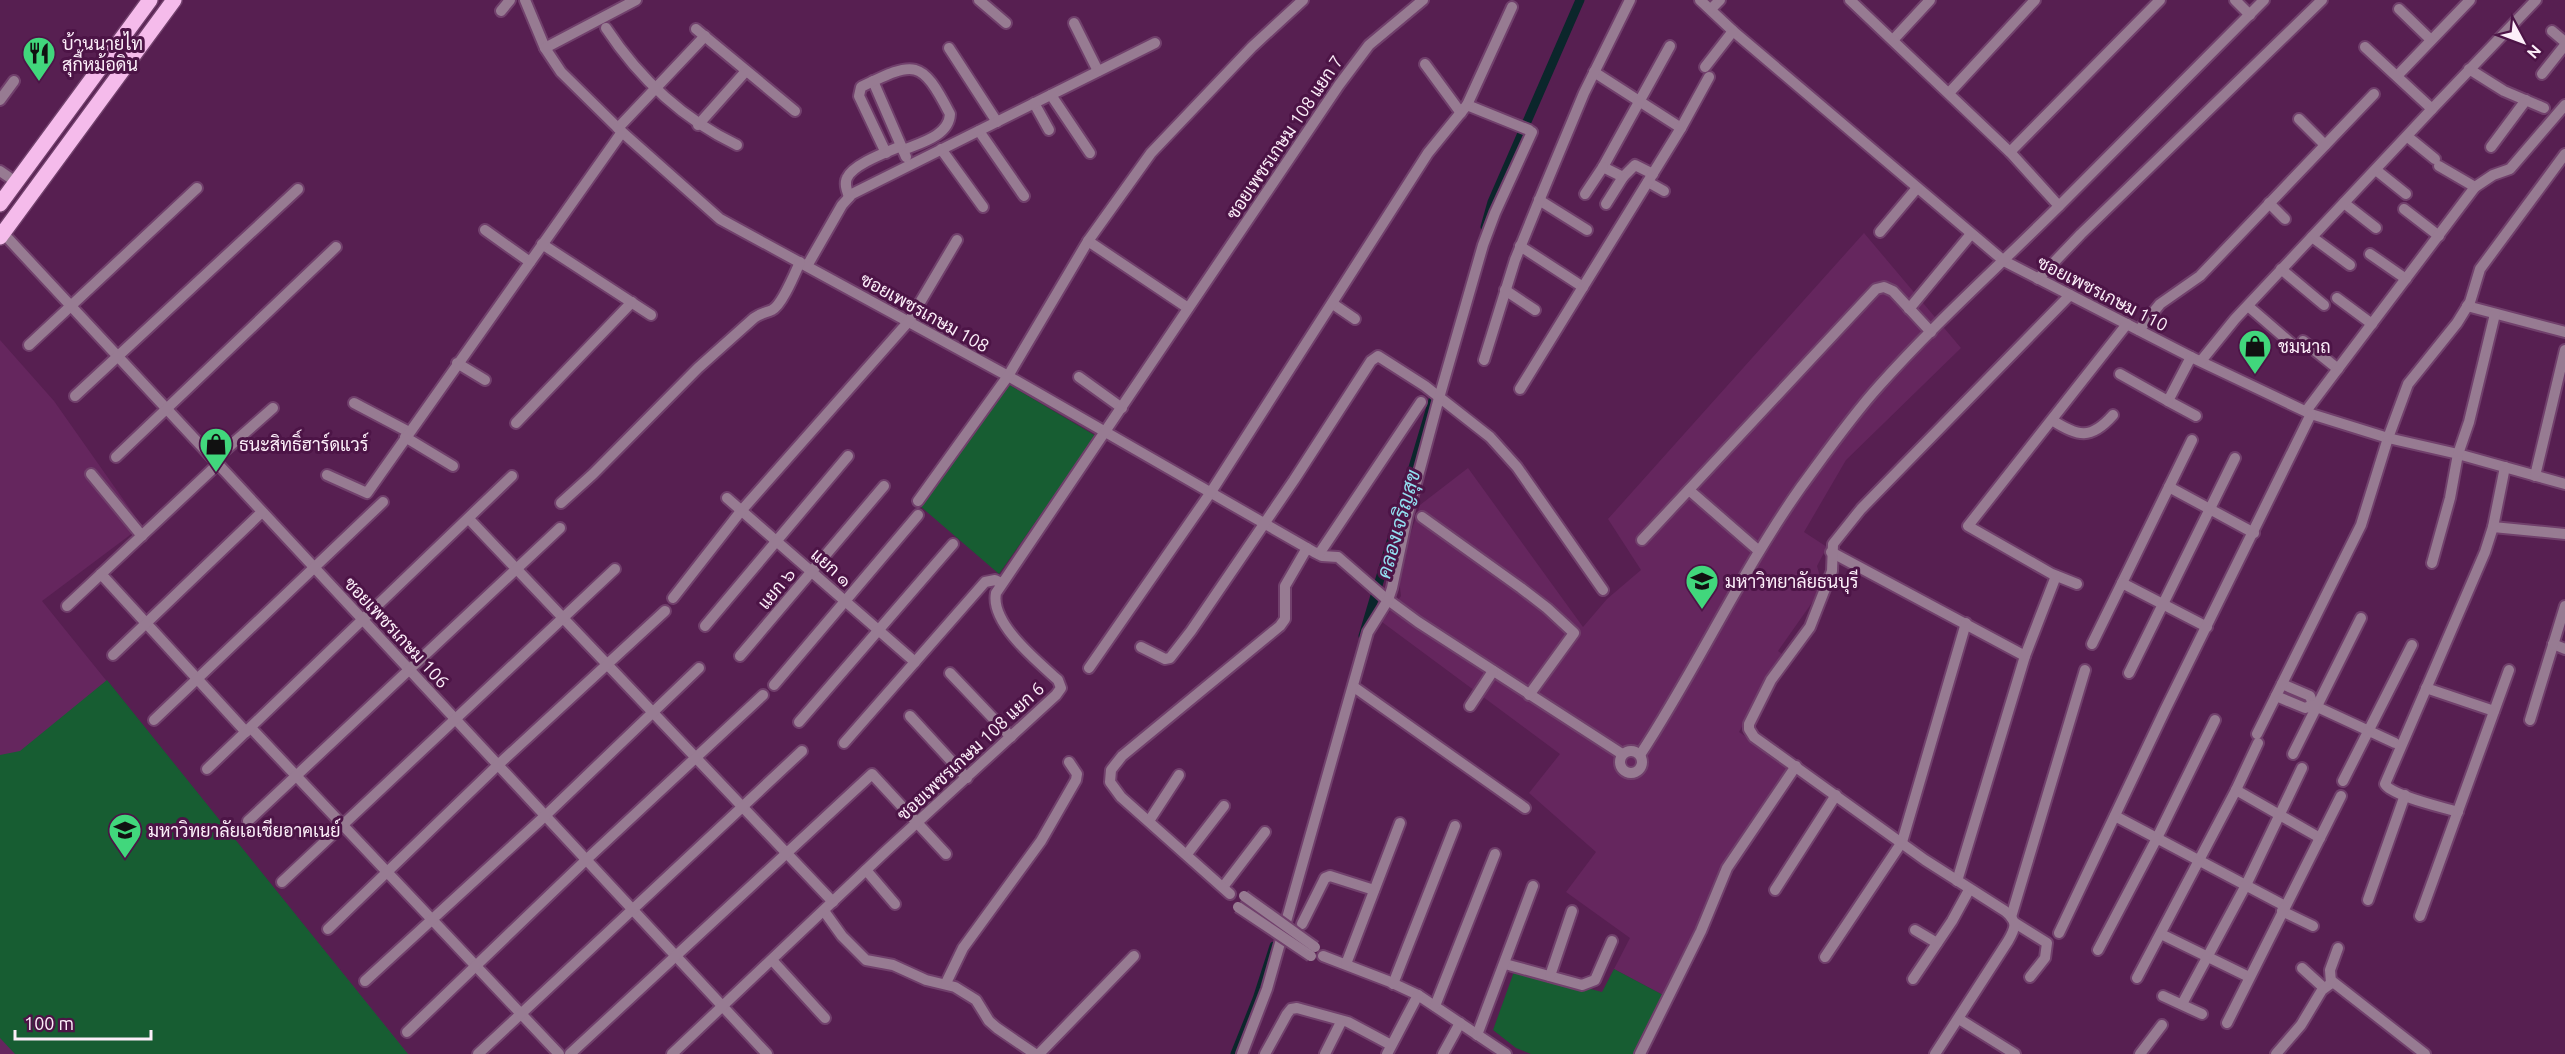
<svg xmlns="http://www.w3.org/2000/svg" width="2565" height="1054" viewBox="0 0 2565 1054" font-family="Ubuntu,Sarabun,sans-serif">
<style>
.built{fill:#65265e}
.green{fill:#175d32}
.lines{fill:none;stroke-linecap:round;stroke-linejoin:round}
.canal{stroke:#0b262b;stroke-width:9}
.street-casing{stroke:#71406c;stroke-width:14}
.primary-casing{stroke:#71406c;stroke-width:18}
.street{stroke:#977b92;stroke-width:10}
.primary{stroke:#f5bbeb;stroke-width:15}
.street-bridge-casing{stroke:#71406c;stroke-width:14;stroke-linecap:butt}
.street-bridge{stroke:#977b92;stroke-width:10}
.labels{text-anchor:middle;dominant-baseline:central;stroke-width:6;stroke-linejoin:round;paint-order:stroke}
.poi-label{font-size:18px;fill:#fceef9;stroke:#4c1446;text-anchor:start}
.street-label{font-size:18px;fill:#fceef9;stroke:#4c1446}
.water-label{font-size:20px;font-style:italic;fill:#93e0f1;stroke:#4c1446}
</style>
<rect width="100%" height="100%" fill="#571f51"/>
<!-- built -->
<g class="built">
<polygon points="1864,233 1961,348 1846,460 1804,532 1827,547 1817,566 1823,587 1778,651 1782,654 1739,732 1792,767 1724,872 1698,929 1663,995 1614,969 1630,938 1566,892 1596,852 1529,793 1560,754 1382,622 1401,596 1398,572 1420,505 1468,468 1583,627 1607,599 1641,570 1608,519"/>
<polygon points="0,340 54,401 142,526 42,601 408,1054 0,1054"/>
</g>
<!-- green -->
<g class="green">
<polygon points="1008,384 1096,436 999,574 920,506"/>
<polygon points="107,680 408,1054 15,1054 0,1038 0,755 20,751"/>
<polygon points="1515,969 1602,992 1614,969 1663,995 1633,1054 1531,1054 1516,1048 1493,1030"/>
</g>
<g class="lines">
<!-- canal -->
<g class="canal">
<polyline points="1485,227 1492,202 1580,0"/>
<polyline points="1363,636 1436,390"/>
<polyline points="1235,1054 1257,999 1274,946"/>
</g>
<defs>
<g id="street">
<polyline points="525,0 545,48 561,72 622,132 720,219 1008,376 1314,552 1322,556 1338,557 1384,597 1418,622 1622,754"/>
<polyline points="979,0 1006,23"/>
<polyline points="1700,0 1733,31 2004,261 2191,357 2311,414 2388,438 2458,454 2565,484"/>
<polyline points="2235,0 2250,15"/>
<polyline points="1711,9 1720,0"/>
<polyline points="2399,9 2431,40"/>
<polyline points="501,11 510,0"/>
<polyline points="1074,23 1098,71"/>
<path d="M606 28C639 78 683 119 737 145"/>
<polyline points="696,29 795,111"/>
<polyline points="2552,31 2565,42"/>
<polyline points="1893,40 1930,0"/>
<polyline points="545,48 636,0"/>
<polyline points="949,48 997,122"/>
<polyline points="1425,64 1461,113"/>
<polyline points="1705,67 1733,31"/>
<polyline points="2469,69 2504,91 2544,108"/>
<polyline points="1594,72 1681,128"/>
<polyline points="2542,74 2565,45"/>
<polyline points="2397,76 2470,0"/>
<polyline points="873,81 906,157"/>
<polyline points="1949,93 2035,0"/>
<polyline points="1051,95 1090,153"/>
<polyline points="0,100 14,81"/>
<polyline points="1034,103 1049,130"/>
<polyline points="1467,105 1529,130"/>
<polyline points="2432,109 2536,0"/>
<polyline points="2299,119 2325,145"/>
<polyline points="698,125 746,71"/>
<polyline points="618,128 705,36"/>
<polyline points="979,131 1024,196"/>
<polyline points="2408,137 2435,159"/>
<polyline points="2491,147 2526,100"/>
<polyline points="941,149 983,207"/>
<polyline points="2010,152 2160,0"/>
<path d="M886 153 859 96 861 87C915 61 921 58 950 114 949 136 920 143 903 150"/>
<polyline points="2439,166 2475,187"/>
<polyline points="2376,170 2406,194"/>
<polyline points="0,171 16,182"/>
<polyline points="1653,174 1635,165 1623,177 1603,167 1670,46"/>
<polyline points="1648,182 1664,191"/>
<polyline points="1585,194 1603,167"/>
<path d="M849 197C847 191 844 184 847 178 853 164 887 152 901 146"/>
<polyline points="1539,200 1587,230"/>
<polyline points="2269,203 2285,219"/>
<polyline points="2344,203 2376,228"/>
<polyline points="1606,204 1623,177"/>
<polyline points="2059,206 2264,0"/>
<polyline points="2404,209 2439,236"/>
<polyline points="485,230 530,262"/>
<polyline points="1880,232 1917,188"/>
<polyline points="3,233 767,1054"/>
<polyline points="2312,237 2350,265"/>
<polyline points="1088,241 1188,308"/>
<polyline points="542,244 651,315"/>
<polyline points="1520,246 1583,287"/>
<polyline points="2370,254 2406,279"/>
<polyline points="807,266 842,205 852,194 1155,43"/>
<polyline points="2281,269 2324,305"/>
<polyline points="2038,279 2081,234 2322,0"/>
<polyline points="1505,290 1535,310"/>
<polyline points="2337,298 2372,324"/>
<polyline points="1333,304 1355,319"/>
<polyline points="2248,306 2292,344"/>
<polyline points="2467,306 2565,332"/>
<polyline points="1909,309 1971,234"/>
<polyline points="2139,330 2160,304 2200,276 2374,94"/>
<polyline points="2303,341 2338,369"/>
<polyline points="29,345 197,188"/>
<polyline points="2191,357 2168,401 2196,416"/>
<polyline points="1484,360 1515,260 1541,196 1584,93 1630,0"/>
<polyline points="2201,361 2235,319 2432,109 2365,47"/>
<polyline points="457,363 485,380"/>
<polyline points="2120,374 2168,401"/>
<polyline points="1079,377 1122,408"/>
<polyline points="1520,389 1681,128 1709,77"/>
<polyline points="75,396 298,189"/>
<polyline points="354,403 409,432"/>
<polyline points="2306,411 2475,187 2493,175 2510,169 2565,105"/>
<path d="M2052 420C2078 437 2091 440 2113 415"/>
<polyline points="516,423 632,302"/>
<polyline points="405,437 453,466"/>
<polyline points="116,457 336,247"/>
<polyline points="214,460 273,408"/>
<polyline points="91,474 142,536"/>
<polyline points="327,475 367,493 622,132"/>
<polyline points="2535,476 2565,350"/>
<polyline points="2169,487 2254,533"/>
<polyline points="1689,490 1759,551"/>
<polyline points="727,498 915,662"/>
<polyline points="918,501 1008,376 1088,241 1151,153 1252,47 1303,0"/>
<path d="M561 503 593 474 698 368 754 318C761 313 765 313 772 310 782 305 795 273 800 262"/>
<polyline points="1422,517 1521,588 1547,608 1574,633 1529,695"/>
<polyline points="469,519 833,902"/>
<polyline points="2493,527 2565,534"/>
<polyline points="1642,540 1876,289 1884,287 1893,291 1931,332"/>
<polyline points="1831,552 2025,656"/>
<polyline points="1319,554 1421,402"/>
<polyline points="2432,563 2450,498 2458,454 2469,422 2495,314"/>
<polyline points="101,574 246,732"/>
<polyline points="2122,583 2192,440"/>
<polyline points="2077,584 2052,574 1968,526 2127,324"/>
<polyline points="673,598 741,511 909,321 957,240"/>
<polyline points="67,606 218,464"/>
<polyline points="705,626 848,456"/>
<polyline points="2092,644 2122,583 2207,627"/>
<polyline points="2553,644 2565,649"/>
<polyline points="1141,647 1165,659 1170,658 1191,631 1294,480 1371,361 1378,356 1425,386 1490,437 1517,467 1603,590"/>
<polyline points="113,655 262,512"/>
<polyline points="740,656 884,486"/>
<polyline points="1089,668 1211,492 1428,153 1467,105 1512,7"/>
<polyline points="950,673 1011,737"/>
<polyline points="2129,673 2235,458"/>
<polyline points="774,685 918,515"/>
<polyline points="1354,687 1525,808"/>
<polyline points="2426,688 2494,711"/>
<polyline points="2276,696 2305,708 2313,705 2310,696 2282,684"/>
<polyline points="2313,705 2395,743"/>
<polyline points="1470,706 1493,671"/>
<polyline points="910,716 967,778"/>
<polyline points="154,720 383,502"/>
<polyline points="2530,720 2565,606"/>
<polyline points="799,722 953,544"/>
<polyline points="251,728 559,1054"/>
<polyline points="2257,734 2361,525 2388,438 2408,384 2457,323 2470,302 2480,269 2565,154"/>
<polyline points="844,743 985,582 995,580 1001,583"/>
<circle cx="1631" cy="762" r="11"/>
<polyline points="2293,754 2361,618"/>
<path d="M1640 755C1697 668 1741 572 1801 487 1826 453 1851 417 1879 386 1935 323 1999 266 2059 206L2010 152 1850 0"/>
<polyline points="207,769 512,476"/>
<polyline points="2343,781 2412,645"/>
<polyline points="2236,790 2320,838"/>
<path d="M2458 812C2442 807 2392 796 2385 784L2485 552 2493 527 2505 467"/>
<polyline points="2115,816 2285,906"/>
<polyline points="248,821 560,528"/>
<polyline points="1149,821 1179,775"/>
<polyline points="1187,854 1224,806"/>
<polyline points="866,870 895,904"/>
<polyline points="1957,881 2025,656 2056,576"/>
<polyline points="282,882 615,569"/>
<polyline points="1223,887 1265,832"/>
<polyline points="1775,890 1836,795"/>
<polyline points="1230,894 1121,797 1110,782 1111,770 1122,756 1280,626 1285,619 1285,586 1307,548"/>
<polyline points="2368,900 2405,795"/>
<polyline points="824,911 842,936 866,960 893,965 926,980 955,987 976,1000 989,1021 997,1028 1035,1054"/>
<polyline points="2282,911 2313,926"/>
<polyline points="2420,916 2509,670"/>
<polyline points="2011,917 2085,670"/>
<polyline points="2015,923 2047,943 2045,958 2030,977"/>
<polyline points="1302,924 1325,878 1330,876 1374,890"/>
<polyline points="328,929 499,764 665,611"/>
<polyline points="1915,930 1937,943"/>
<polyline points="2059,933 2165,710 2311,414"/>
<polyline points="2161,934 2249,977"/>
<polyline points="2098,950 2157,838 2215,720"/>
<polyline points="1323,956 1388,981 1418,995 1506,1054"/>
<polyline points="1825,957 1902,842 1966,623"/>
<polyline points="772,960 825,1018"/>
<polyline points="1346,964 1400,823"/>
<polyline points="1505,964 1582,985 1595,980 1612,941"/>
<polyline points="2302,968 2324,988"/>
<polyline points="1550,976 1572,911"/>
<polyline points="2137,978 2236,790 2258,743"/>
<polyline points="1913,979 1952,921 1969,890"/>
<polyline points="365,981 546,815 699,668"/>
<polyline points="946,983 963,948 1041,841 1076,780 1077,774 1069,762"/>
<polyline points="2331,983 2330,970 2338,948"/>
<polyline points="1393,984 1455,826"/>
<polyline points="2163,996 2202,1014"/>
<polyline points="2182,1004 2246,885 2302,768"/>
<polyline points="1435,1006 1495,854"/>
<polyline points="1959,1019 2015,1054"/>
<polyline points="2227,1023 2341,796"/>
<polyline points="407,1032 587,859 763,695"/>
<polyline points="1477,1035 1533,886"/>
<polyline points="478,1054 802,751"/>
<polyline points="570,1054 872,774 946,854"/>
<path d="M672 1054 887 850 1056 695 1061 688 1058 680C1037 661 990 623 996 593L1339 85 1369 45 1423 0"/>
<polyline points="1039,1054 1134,956"/>
<polyline points="1242,1054 1267,989 1368,632 1388,600 1392,588 1407,517 1439,398 1483,245 1495,213 1532,132"/>
<polyline points="1265,1054 1287,1014 1291,1009 1297,1008 1348,1022 1391,1045"/>
<polyline points="1325,1054 1341,1022"/>
<polyline points="1387,1054 1418,995"/>
<polyline points="1443,1054 1460,1023"/>
<polyline points="1640,1054 1701,931 1727,868 1796,766"/>
<path d="M1935 1054 2008 941C2016 927 2018 922 2005 911L1925 860 1754 737 1749 729V724L1771 680 1810 627 1832 571 1833 544 1861 509 2070 295"/>
<polyline points="2140,1054 2162,1025"/>
<polyline points="2276,1054 2301,1025 2322,990 2333,982 2425,1054"/>
</g>
<g id="primary">
<polyline points="0,204 150,0"/>
<polyline points="0,237 174,0"/>
</g>
</defs>
<!-- street casing -->
<use href="#street" class="street-casing"/>
<!-- primary casing -->
<use href="#primary" class="primary-casing"/>
<!-- street -->
<use href="#street" class="street"/>
<!-- primary -->
<use href="#primary" class="primary"/>
<defs>
<g id="street-bridge">
<polyline points="1244,896 1315,947"/>
<polyline points="1238,907 1311,956"/>
</g>
</defs>
<!-- street-bridge casing -->
<use href="#street-bridge" class="street-bridge-casing"/>
<!-- street-bridge -->
<use href="#street-bridge" class="street-bridge"/>
</g>
<!-- icons -->
<defs>
<symbol id="restaurant-pin" viewBox="-11 -11 22 30"><path d="M0 17L-7.5 6A9.5 9.5 0 1 1 7.5 6Z" fill="#41d77c" stroke="#4c1446"/><path d="M-5-6h1v4h1v-4h1v4h1v-4h1v5L-1.5 .5V6h-2V.5L-5-1ZM5-6V6H3V1.5H1.5Q1.5-4 5-6Z" fill="#111"/></symbol>
<symbol id="shop-pin" viewBox="-11 -11 22 30"><path d="M0 17L-7.5 6A9.5 9.5 0 1 1 7.5 6Z" fill="#41d77c" stroke="#4c1446"/><path d="M-5-2.5h2.3a2.7 3.5 0 0 1 5.4 0H5L5.5 6h-11ZM-1.5-2.5h3a1.5 2.3 0 0 0-3 0Z" fill="#111"/></symbol>
<symbol id="university-pin" viewBox="-11 -11 22 30"><path d="M0 17L-7.5 6A9.5 9.5 0 1 1 7.5 6Z" fill="#41d77c" stroke="#4c1446"/><path d="M0-5L7-2L0 1L-7-2ZM-4 1L0 2.5L4 1V4Q0 6-4 4Z" fill="#111"/></symbol>
</defs>
<g fill-rule="evenodd">
<use href="#restaurant-pin" x="20" y="34" width="38" height="52"/>
<use href="#shop-pin" x="2236" y="327" width="38" height="52"/>
<use href="#shop-pin" x="197" y="425" width="38" height="52"/>
<use href="#university-pin" x="1683" y="562" width="38" height="52"/>
<use href="#university-pin" x="106" y="811" width="38" height="52"/>
</g>
<g class="labels">
<!-- poi labels -->
<g class="poi-label">
<text x="62" y="43">บ้านนายไท<tspan x="62" dy="21">สุกี้หม้อดิน</tspan></text>
<text x="2278" y="346">ชมนาถ</text>
<text x="239" y="444">ธนะสิทธิ์ฮาร์ดแวร์</text>
<text x="1725" y="581">มหาวิทยาลัยธนบุรี</text>
<text x="148" y="830">มหาวิทยาลัยเอเชียอาคเนย์</text>
</g>
<!-- street labels -->
<g class="street-label">
<text transform="translate(1284 137) rotate(-56)">ซอยเพชรเกษม 108 แยก 7</text>
<text transform="translate(2103 293) rotate(27)">ซอยเพชรเกษม 110</text>
<text transform="translate(925 312) rotate(29)">ซอยเพชรเกษม 108</text>
<text transform="translate(832 567) rotate(41)">แยก ๑</text>
<text transform="translate(776 588) rotate(-50)">แยก ๖</text>
<text transform="translate(397 632) rotate(47)">ซอยเพชรเกษม 106</text>
<text transform="translate(970 751) rotate(-43)">ซอยเพชรเกษม 108 แยก 6</text>
</g>
<!-- water labels -->
<g class="water-label">
<text transform="translate(1398 524) rotate(-74)">คลองเจริญสุข</text>
</g>
</g>
<!-- north arrow -->
<g transform="translate(2523 42) rotate(131)" stroke="#4c1446" stroke-width="4.5" paint-order="stroke">
<path d="M0-4.5L10 22L0 15L-10 22Z" fill="#fceef9"/>
<text y="-9" font-size="16" font-weight="bold" text-anchor="middle" fill="#fceef9">N</text>
</g>
<!-- scale -->
<path d="M15 1030v9h136v-9" fill="none" stroke="#fceef9" stroke-width="3"/>
<text x="24" y="1030" font-size="18" fill="#fceef9" stroke="#4c1446" stroke-width="4.5" paint-order="stroke">100 m</text>
</svg>
